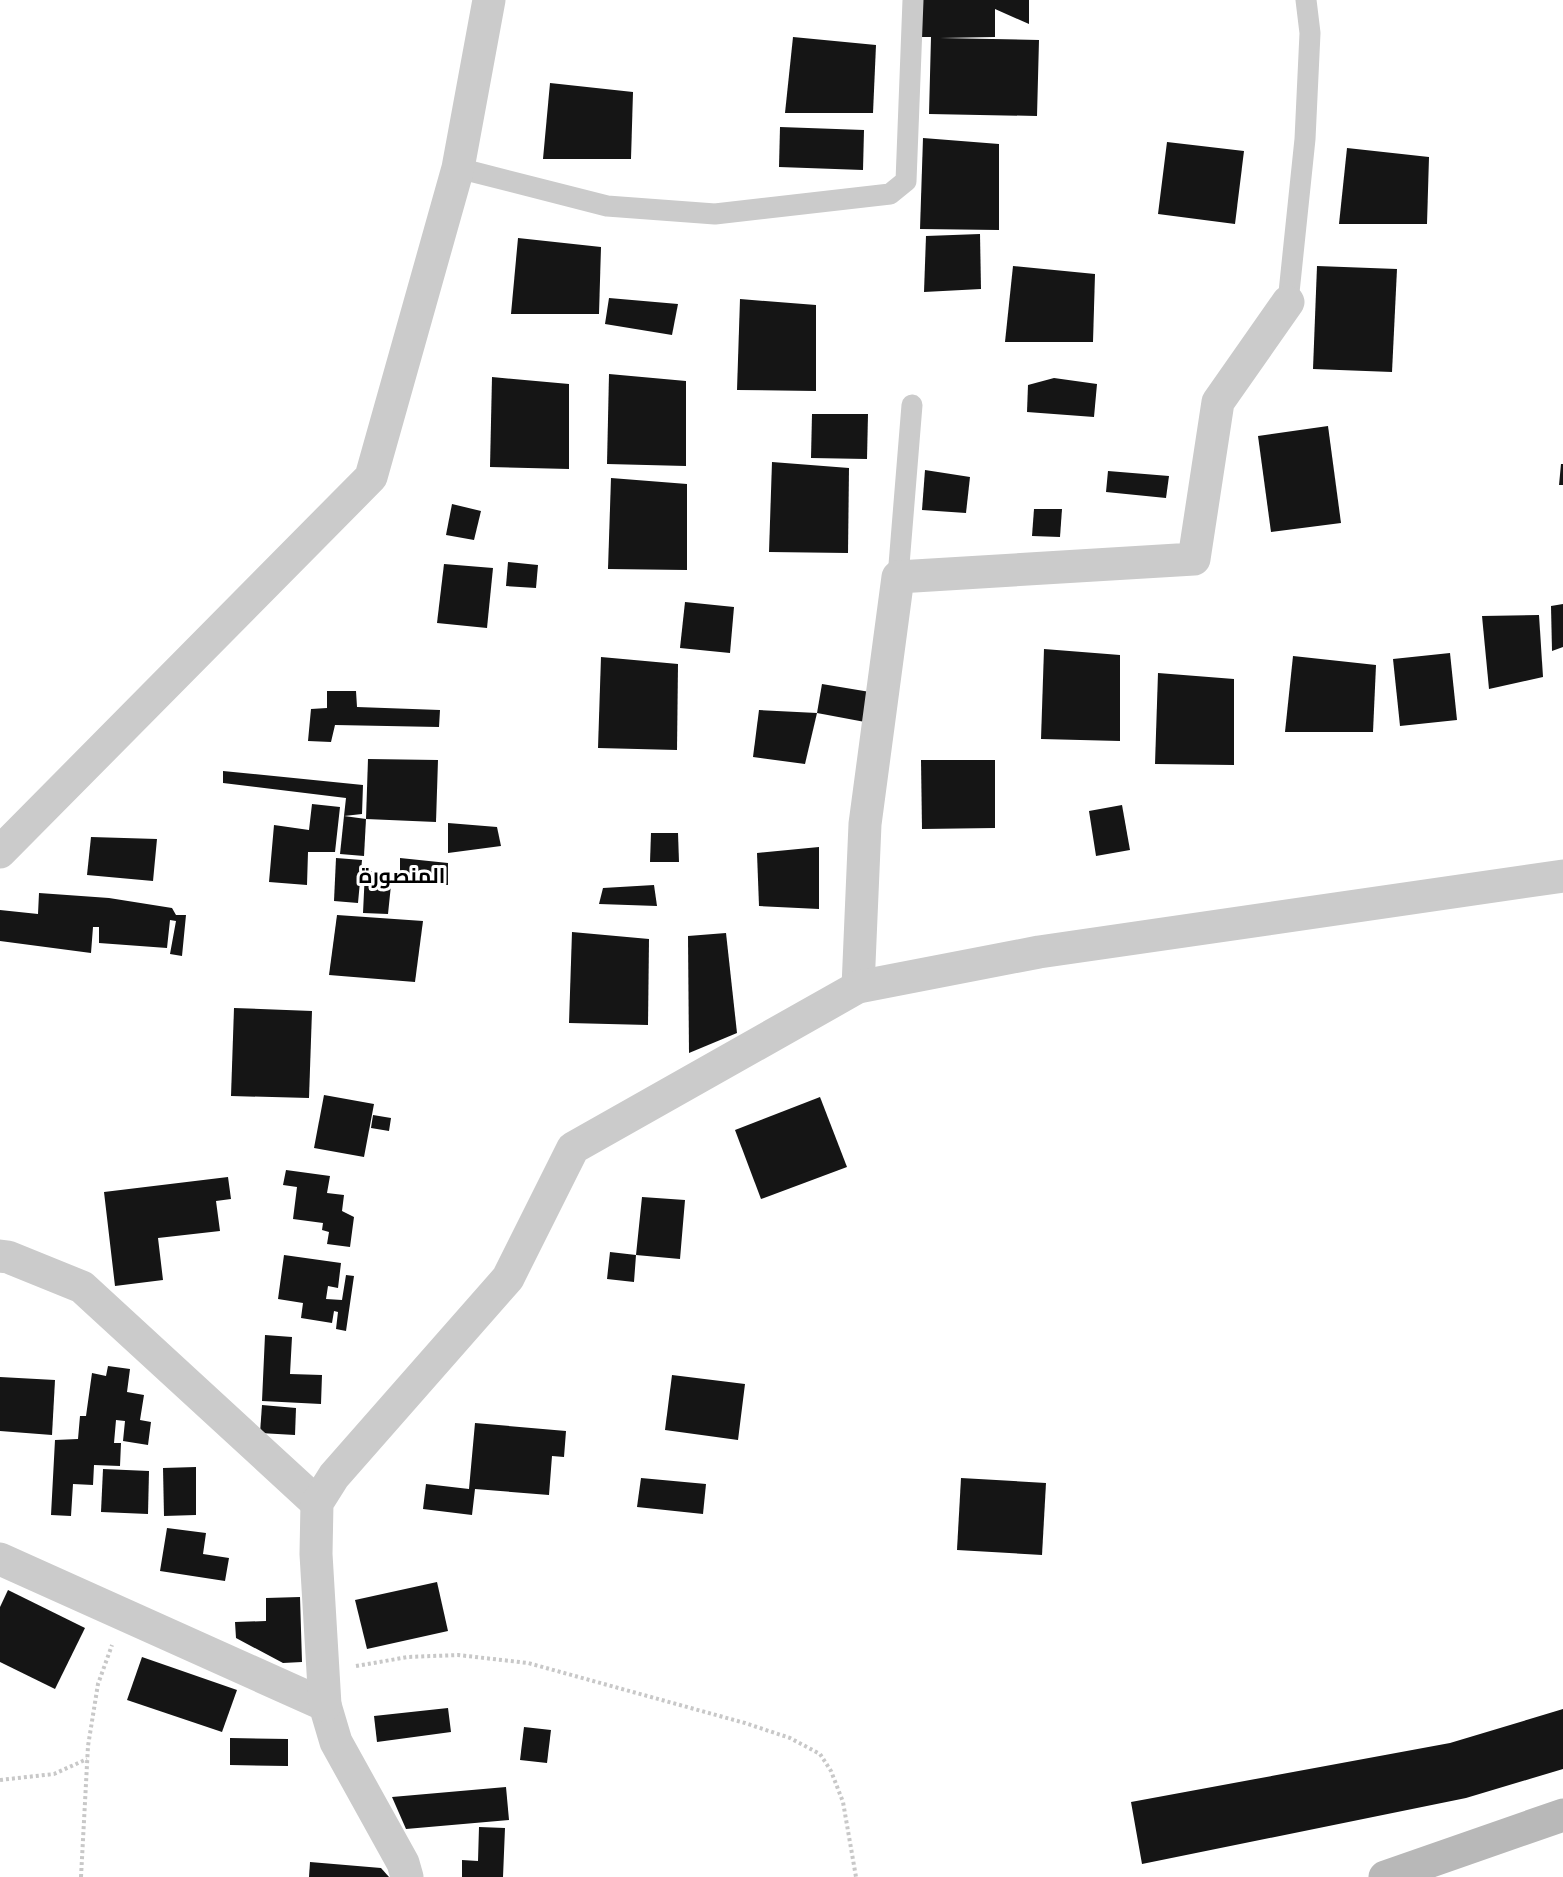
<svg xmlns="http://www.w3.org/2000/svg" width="1563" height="1877" viewBox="0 0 1563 1877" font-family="Inter,Cairo,sans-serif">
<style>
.building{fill:#151515}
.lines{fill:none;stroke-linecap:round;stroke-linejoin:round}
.path{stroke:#c8c8c8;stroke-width:4;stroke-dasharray:3 3;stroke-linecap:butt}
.lane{stroke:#cbcbcb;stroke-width:21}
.street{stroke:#cbcbcb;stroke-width:33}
.secondary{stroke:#b8b8b8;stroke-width:33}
.labels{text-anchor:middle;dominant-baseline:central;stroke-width:6;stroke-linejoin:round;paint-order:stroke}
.quarter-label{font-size:21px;font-weight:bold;fill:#000;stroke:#fff}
</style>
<rect width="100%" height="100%" fill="#fff"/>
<!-- building -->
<g class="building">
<polygon points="919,0 1029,0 1029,24 995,9 995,37 940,38 1039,40 1037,116 929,114 931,37 919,37"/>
<polygon points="793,37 876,45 873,113 785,113"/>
<polygon points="550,83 633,92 631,159 543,159"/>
<polygon points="780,127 864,130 863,170 779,167"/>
<polygon points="923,138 999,144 999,230 920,229"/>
<polygon points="1167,142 1244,151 1235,224 1158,214"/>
<polygon points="1347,148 1429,157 1427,224 1339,224"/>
<polygon points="980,234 981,289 924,292 926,236"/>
<polygon points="518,238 601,247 599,314 511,314"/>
<polygon points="1013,266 1095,274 1093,342 1005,342"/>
<polygon points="1317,266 1397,269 1392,372 1313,369"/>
<polygon points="609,298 678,304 672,335 605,324"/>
<polygon points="740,299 816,305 816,391 737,390"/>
<polygon points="609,374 686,381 686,466 607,464"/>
<polygon points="492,377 569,384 569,469 490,467"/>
<polygon points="1054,378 1097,384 1094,417 1027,412 1028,385"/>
<polygon points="812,414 868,414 867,459 811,458"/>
<polygon points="1328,426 1341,523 1271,532 1258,436"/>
<polygon points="772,462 849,468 848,553 769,552"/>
<polygon points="1561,464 1563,464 1563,485 1559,485"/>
<polygon points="925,470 970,477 966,513 922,510"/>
<polygon points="1108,471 1169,476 1166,498 1106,492"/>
<polygon points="611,478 687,484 687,570 608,569"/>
<polygon points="452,504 481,511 474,540 446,535"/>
<polygon points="1034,509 1062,509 1060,537 1032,536"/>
<polygon points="508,562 538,565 536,588 506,586"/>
<polygon points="444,564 493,568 487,628 437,623"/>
<polygon points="685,602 734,607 730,653 680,648"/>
<polygon points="1563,604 1563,647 1552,651 1551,606"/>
<polygon points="1539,615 1543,677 1489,689 1482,616"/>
<polygon points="1044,649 1120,655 1120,741 1041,739"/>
<polygon points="1450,653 1457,720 1400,726 1393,659"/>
<polygon points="1293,656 1376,665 1373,732 1285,732"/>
<polygon points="601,657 678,664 677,750 598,748"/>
<polygon points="1158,673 1234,679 1234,765 1155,764"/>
<polygon points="822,684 870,692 865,722 817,713"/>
<polygon points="327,691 356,691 357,707 440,710 439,727 335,725 331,742 308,741 311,709 327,708"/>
<polygon points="759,710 817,713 805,764 753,757"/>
<polygon points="368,759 438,760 436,822 366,819"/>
<polygon points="921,760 995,760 995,828 922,829"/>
<polygon points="223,771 363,785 362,814 344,816 346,798 223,783"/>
<polygon points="312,804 340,807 335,852 308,852 307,885 269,882 274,825 309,830"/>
<polygon points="1122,805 1130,850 1096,856 1089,811"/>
<polygon points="344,816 366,819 364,856 340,854"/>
<polygon points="448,823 497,827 501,846 448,853"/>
<polygon points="651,833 678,833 679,862 650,862"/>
<polygon points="91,837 157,839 153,881 87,875"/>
<polygon points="819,847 819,909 759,906 757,853"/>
<polygon points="336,858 362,860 358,903 334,901"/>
<polygon points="400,858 448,863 448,885 400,881"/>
<polygon points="365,871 379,871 381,882 391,885 388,914 363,913"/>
<polygon points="654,885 657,906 599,904 603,888"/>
<polygon points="39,893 109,898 172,908 176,915 186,915 182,956 170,954 176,921 170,920 167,948 99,943 99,927 93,927 91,953 0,941 0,910 38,914"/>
<polygon points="337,915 423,921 415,982 329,975"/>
<polygon points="572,932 649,939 648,1025 569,1023"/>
<polygon points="726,933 737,1033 689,1053 688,936"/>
<polygon points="234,1008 312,1011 309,1098 231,1096"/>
<polygon points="324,1095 374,1104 364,1157 314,1148"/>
<polygon points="820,1097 847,1167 761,1199 735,1130"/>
<polygon points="373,1115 391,1118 389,1131 371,1128"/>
<polygon points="286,1170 330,1176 327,1193 344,1195 342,1211 354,1217 350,1247 327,1244 329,1232 322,1230 323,1223 293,1219 297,1187 283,1185"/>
<polygon points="228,1177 231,1199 216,1201 220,1231 158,1238 163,1280 115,1286 104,1192"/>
<polygon points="642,1197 685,1200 680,1259 636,1255 634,1282 607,1279 610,1252 636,1255"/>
<polygon points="284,1255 341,1263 338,1288 328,1286 326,1299 342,1300 346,1275 354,1276 346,1331 336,1329 338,1312 334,1311 332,1323 301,1318 303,1303 278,1299"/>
<polygon points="265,1335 292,1337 290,1374 322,1375 321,1404 262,1401"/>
<polygon points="108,1366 130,1369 127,1392 144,1395 140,1420 151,1422 148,1445 123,1441 125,1421 116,1420 114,1443 121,1443 120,1466 94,1465 93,1485 73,1484 71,1516 51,1515 55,1440 78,1439 80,1416 86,1416 92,1373 106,1376"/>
<polygon points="672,1375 745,1384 738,1440 665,1430"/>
<polygon points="0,1377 55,1380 52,1435 0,1431"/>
<polygon points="262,1405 296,1408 295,1435 260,1433"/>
<polygon points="475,1423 566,1431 564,1457 552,1456 549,1495 475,1489 472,1515 423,1509 426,1484 469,1489"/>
<polygon points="196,1467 196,1515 164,1516 163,1468"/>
<polygon points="103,1469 149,1471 148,1514 101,1512"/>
<polygon points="641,1478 706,1484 703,1514 637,1507"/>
<polygon points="961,1478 1046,1483 1042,1555 957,1550"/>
<polygon points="167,1528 206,1533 203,1554 229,1558 225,1581 160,1571"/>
<polygon points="437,1582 448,1631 367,1649 355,1600"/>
<polygon points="8,1590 85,1628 55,1689 0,1662 0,1607"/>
<polygon points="300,1597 302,1662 283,1663 236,1638 235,1622 266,1621 266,1598"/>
<polygon points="142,1657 237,1690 222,1732 127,1700"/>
<polygon points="448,1708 451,1732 377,1742 374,1716"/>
<polygon points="1563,1709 1563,1769 1466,1798 1142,1864 1131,1802 1450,1743"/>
<polygon points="524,1727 551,1730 547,1763 520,1760"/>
<polygon points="230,1738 288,1739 288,1766 230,1765"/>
<polygon points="506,1787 509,1820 406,1829 392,1797"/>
<polygon points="479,1827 505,1828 503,1877 462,1877 462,1860 478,1861"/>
<polygon points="310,1862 381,1868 389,1877 309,1877"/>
</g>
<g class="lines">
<!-- path -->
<g class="path">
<polyline points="356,1666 408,1657 458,1655 528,1663 745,1723 790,1738 820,1754 831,1771 843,1802 856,1877"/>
<polyline points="0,1780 54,1774 87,1759"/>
<polyline points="81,1877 88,1746 98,1684 112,1645"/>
</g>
<!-- lane -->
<g class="lane">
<polyline points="458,168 607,206 715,214 890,194 906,181 913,0"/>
<polyline points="1288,302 1305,139 1310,33 1306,0"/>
<polyline points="898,577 912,405"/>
</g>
<!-- street -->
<g class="street">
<polyline points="0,852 371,477 458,168 489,0"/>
<polyline points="858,987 865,824 898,577 1194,559 1218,402 1288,302"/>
<polyline points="0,1256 8,1257 82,1287 317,1503"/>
<polyline points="0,1559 325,1705 336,1742 403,1863 407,1877"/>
<polyline points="325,1705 316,1554 317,1503 334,1476 508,1278 573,1148 858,987 1039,952 1563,876"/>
</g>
<!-- secondary -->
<polyline class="secondary" points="1385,1877 1563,1815"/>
</g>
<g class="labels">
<!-- quarter labels -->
<g class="quarter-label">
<text x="402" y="875">المنصورة</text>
</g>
</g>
</svg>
